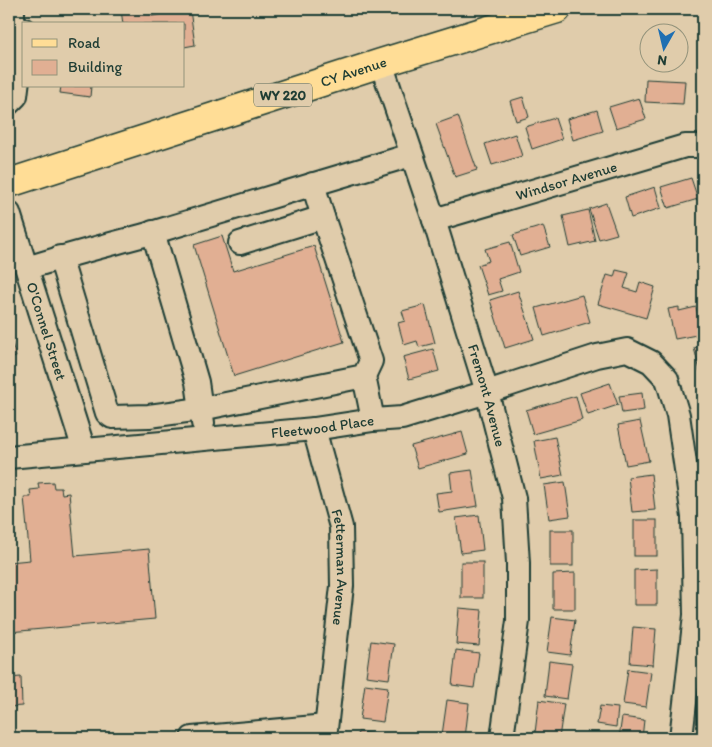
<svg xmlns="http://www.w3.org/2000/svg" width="712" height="747" viewBox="0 0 712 747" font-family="Itim,sans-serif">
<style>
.building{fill:#e1af93;stroke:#1f3d34}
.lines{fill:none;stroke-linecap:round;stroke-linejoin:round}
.minor-casing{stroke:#1f3d34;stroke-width:26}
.major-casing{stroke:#1f3d34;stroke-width:31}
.minor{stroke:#e0ccab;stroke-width:22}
.major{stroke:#ffdd96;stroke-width:28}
.labels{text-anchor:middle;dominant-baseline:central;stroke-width:5;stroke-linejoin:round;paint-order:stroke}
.shield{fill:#e0ccab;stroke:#596858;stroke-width:1}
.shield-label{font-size:14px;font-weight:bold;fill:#1f3d34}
.street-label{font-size:15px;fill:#1f3d34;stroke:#e0ccab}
</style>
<rect width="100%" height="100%" fill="#e0ccab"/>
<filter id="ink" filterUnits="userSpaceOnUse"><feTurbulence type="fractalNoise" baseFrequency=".02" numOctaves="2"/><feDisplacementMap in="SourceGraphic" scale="10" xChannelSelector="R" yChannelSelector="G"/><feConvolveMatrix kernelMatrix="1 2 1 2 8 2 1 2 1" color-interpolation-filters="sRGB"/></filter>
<g filter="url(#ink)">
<!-- building -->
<g class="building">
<polygon points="128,9 151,9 152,16 190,10 195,45 184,47 184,24 123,24 121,10"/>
<polygon points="646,79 685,81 683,104 645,102"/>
<polygon points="61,86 91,86 90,97 60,93"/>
<polygon points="523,97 529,117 516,121 510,101"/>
<polygon points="639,98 646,119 616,128 609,107"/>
<polygon points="597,110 603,131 573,140 567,119"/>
<polygon points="458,116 477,170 455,177 436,124"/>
<polygon points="555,118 562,139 532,149 525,127"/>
<polygon points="515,134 522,156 492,165 485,144"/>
<polygon points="691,178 698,199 668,208 661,187"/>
<polygon points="655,187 661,208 631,218 625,197"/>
<polygon points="606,203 617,234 599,239 589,209"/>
<polygon points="588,210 595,241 570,247 563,216"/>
<polygon points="543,226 550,247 520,256 513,235"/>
<polygon points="222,236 233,271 314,246 344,342 234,376 194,245"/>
<polygon points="510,242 519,272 498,279 502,291 488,295 478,265 489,261 485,249"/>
<polygon points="616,270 629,273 624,288 637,292 640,282 655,287 646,318 598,304 607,275 614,277"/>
<polygon points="518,291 534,339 505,348 490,300"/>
<polygon points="582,295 590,322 544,336 536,308"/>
<polygon points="425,305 435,343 419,347 417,341 404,345 398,323 405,321 402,311"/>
<polygon points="679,307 679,311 696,307 702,334 675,339 668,309"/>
<polygon points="9,333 16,357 9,359"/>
<polygon points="703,345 703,378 702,378 694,348"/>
<polygon points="433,349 439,371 409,379 403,357"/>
<polygon points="610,383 618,405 588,415 580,393"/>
<polygon points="642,393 644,410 622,413 619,396"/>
<polygon points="576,396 582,420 533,434 526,410"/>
<polygon points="640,421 649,461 626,465 618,425"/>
<polygon points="462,432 468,454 418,468 411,446"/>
<polygon points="555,437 563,475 541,479 534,441"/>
<polygon points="472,470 478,506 439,512 436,493 452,491 450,473"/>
<polygon points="651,474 655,510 632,512 628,477"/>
<polygon points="53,482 54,488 61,488 62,494 69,493 75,556 149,549 155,619 9,632 9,562 30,560 24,497 31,497 30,490 39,489 38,483"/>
<polygon points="565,482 570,516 549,519 544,485"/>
<polygon points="479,515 483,550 461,553 456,518"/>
<rect x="634" y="520" width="23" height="36"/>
<rect x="550" y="530" width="23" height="36"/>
<rect x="461" y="562" width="22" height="36"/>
<polygon points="657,569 657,605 634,605 634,570"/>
<polygon points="575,573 575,609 553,609 553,574"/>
<polygon points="459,608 482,610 479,646 456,644"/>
<polygon points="552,617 575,620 570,655 547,652"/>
<polygon points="633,627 656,629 653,665 630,663"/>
<polygon points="371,641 394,644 389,679 366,676"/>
<polygon points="456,650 479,653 474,688 452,685"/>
<polygon points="549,661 572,664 567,699 545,696"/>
<polygon points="628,669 651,672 646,707 623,704"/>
<polygon points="21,677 22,706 9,707 9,678"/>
<polygon points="365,684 388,687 383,722 360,719"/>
<polygon points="447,700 469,703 465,738 442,735"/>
<polygon points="539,700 564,704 559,738 539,738 539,733 535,733"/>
<polygon points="600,706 618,708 616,727 597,724"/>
<polygon points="622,717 644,720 642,738 619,738"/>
<polygon points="358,732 380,734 380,738 357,738"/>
</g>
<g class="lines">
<defs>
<g id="minor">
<polyline points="13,9 13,20 22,42"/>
<path id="s1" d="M381 63 434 220 487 392 514 498 518 563V621L502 738"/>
<polyline points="9,103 16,96 24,30"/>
<path id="s2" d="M9 213 84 450"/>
<path id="s3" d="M434 220 685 146H699L703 147"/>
<polyline points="153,232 197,382 203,423"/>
<polyline points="240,243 323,217"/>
<polyline points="60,257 107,413 112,417 149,416 201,409 364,376 371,361 323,217 313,184"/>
<path d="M27 268C67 255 108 245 148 234 236 208 323 181 411 155"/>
<polyline points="364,376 373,420"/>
<path id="s4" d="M314 429 341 527 342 586 325 738"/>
<path id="s5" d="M9 457 314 429 373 420 402 418 487 392 597 356 627 350 651 362 667 379 678 415 693 517 695 615 681 738"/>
<polyline points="192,738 326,726"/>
</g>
<g id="major">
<path id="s6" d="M9 183 381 63 557 9"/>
</g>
</defs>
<!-- minor casing -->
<use href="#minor" class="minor-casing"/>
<!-- major casing -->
<use href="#major" class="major-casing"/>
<!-- minor -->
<use href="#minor" class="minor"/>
<!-- major -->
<use href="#major" class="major"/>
</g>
</g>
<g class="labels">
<!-- shield labels -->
<rect class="shield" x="254" y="83.5" width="58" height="23" rx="4"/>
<g class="shield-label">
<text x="283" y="95">WY 220</text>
</g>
<!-- street labels -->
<g class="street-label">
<text stroke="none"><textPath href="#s6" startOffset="362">CY Avenue</textPath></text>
<text stroke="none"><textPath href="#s3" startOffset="138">Windsor Avenue</textPath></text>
<text stroke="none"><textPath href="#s2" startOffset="124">O'Connel Street</textPath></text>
<text stroke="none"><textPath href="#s1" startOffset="349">Fremont Avenue</textPath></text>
<text stroke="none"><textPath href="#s5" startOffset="315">Fleetwood Place</textPath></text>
<text stroke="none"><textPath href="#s4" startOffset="142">Fetterman Avenue</textPath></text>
</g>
</g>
<!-- margin -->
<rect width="712" height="747" fill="none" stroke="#e0ccab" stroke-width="30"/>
<rect x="15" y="15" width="682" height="717" fill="none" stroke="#1f3d34" stroke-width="2" filter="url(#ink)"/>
<!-- legend -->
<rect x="22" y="22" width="162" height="65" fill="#e0ccab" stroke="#93937b"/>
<rect x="32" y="39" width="25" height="8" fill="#ffdd96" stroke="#93937b"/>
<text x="68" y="48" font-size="15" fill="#1f3d34">Road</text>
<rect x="32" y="60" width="25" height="15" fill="#e1af93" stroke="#93937b"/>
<text x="68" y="72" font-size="15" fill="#1f3d34">Building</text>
<!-- north arrow -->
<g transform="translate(664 48) rotate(188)"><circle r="24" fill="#e0ccab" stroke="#93937b"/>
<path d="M0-4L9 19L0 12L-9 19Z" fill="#1f6fb2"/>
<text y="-8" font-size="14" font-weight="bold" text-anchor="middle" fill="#1f3d34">N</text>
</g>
</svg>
